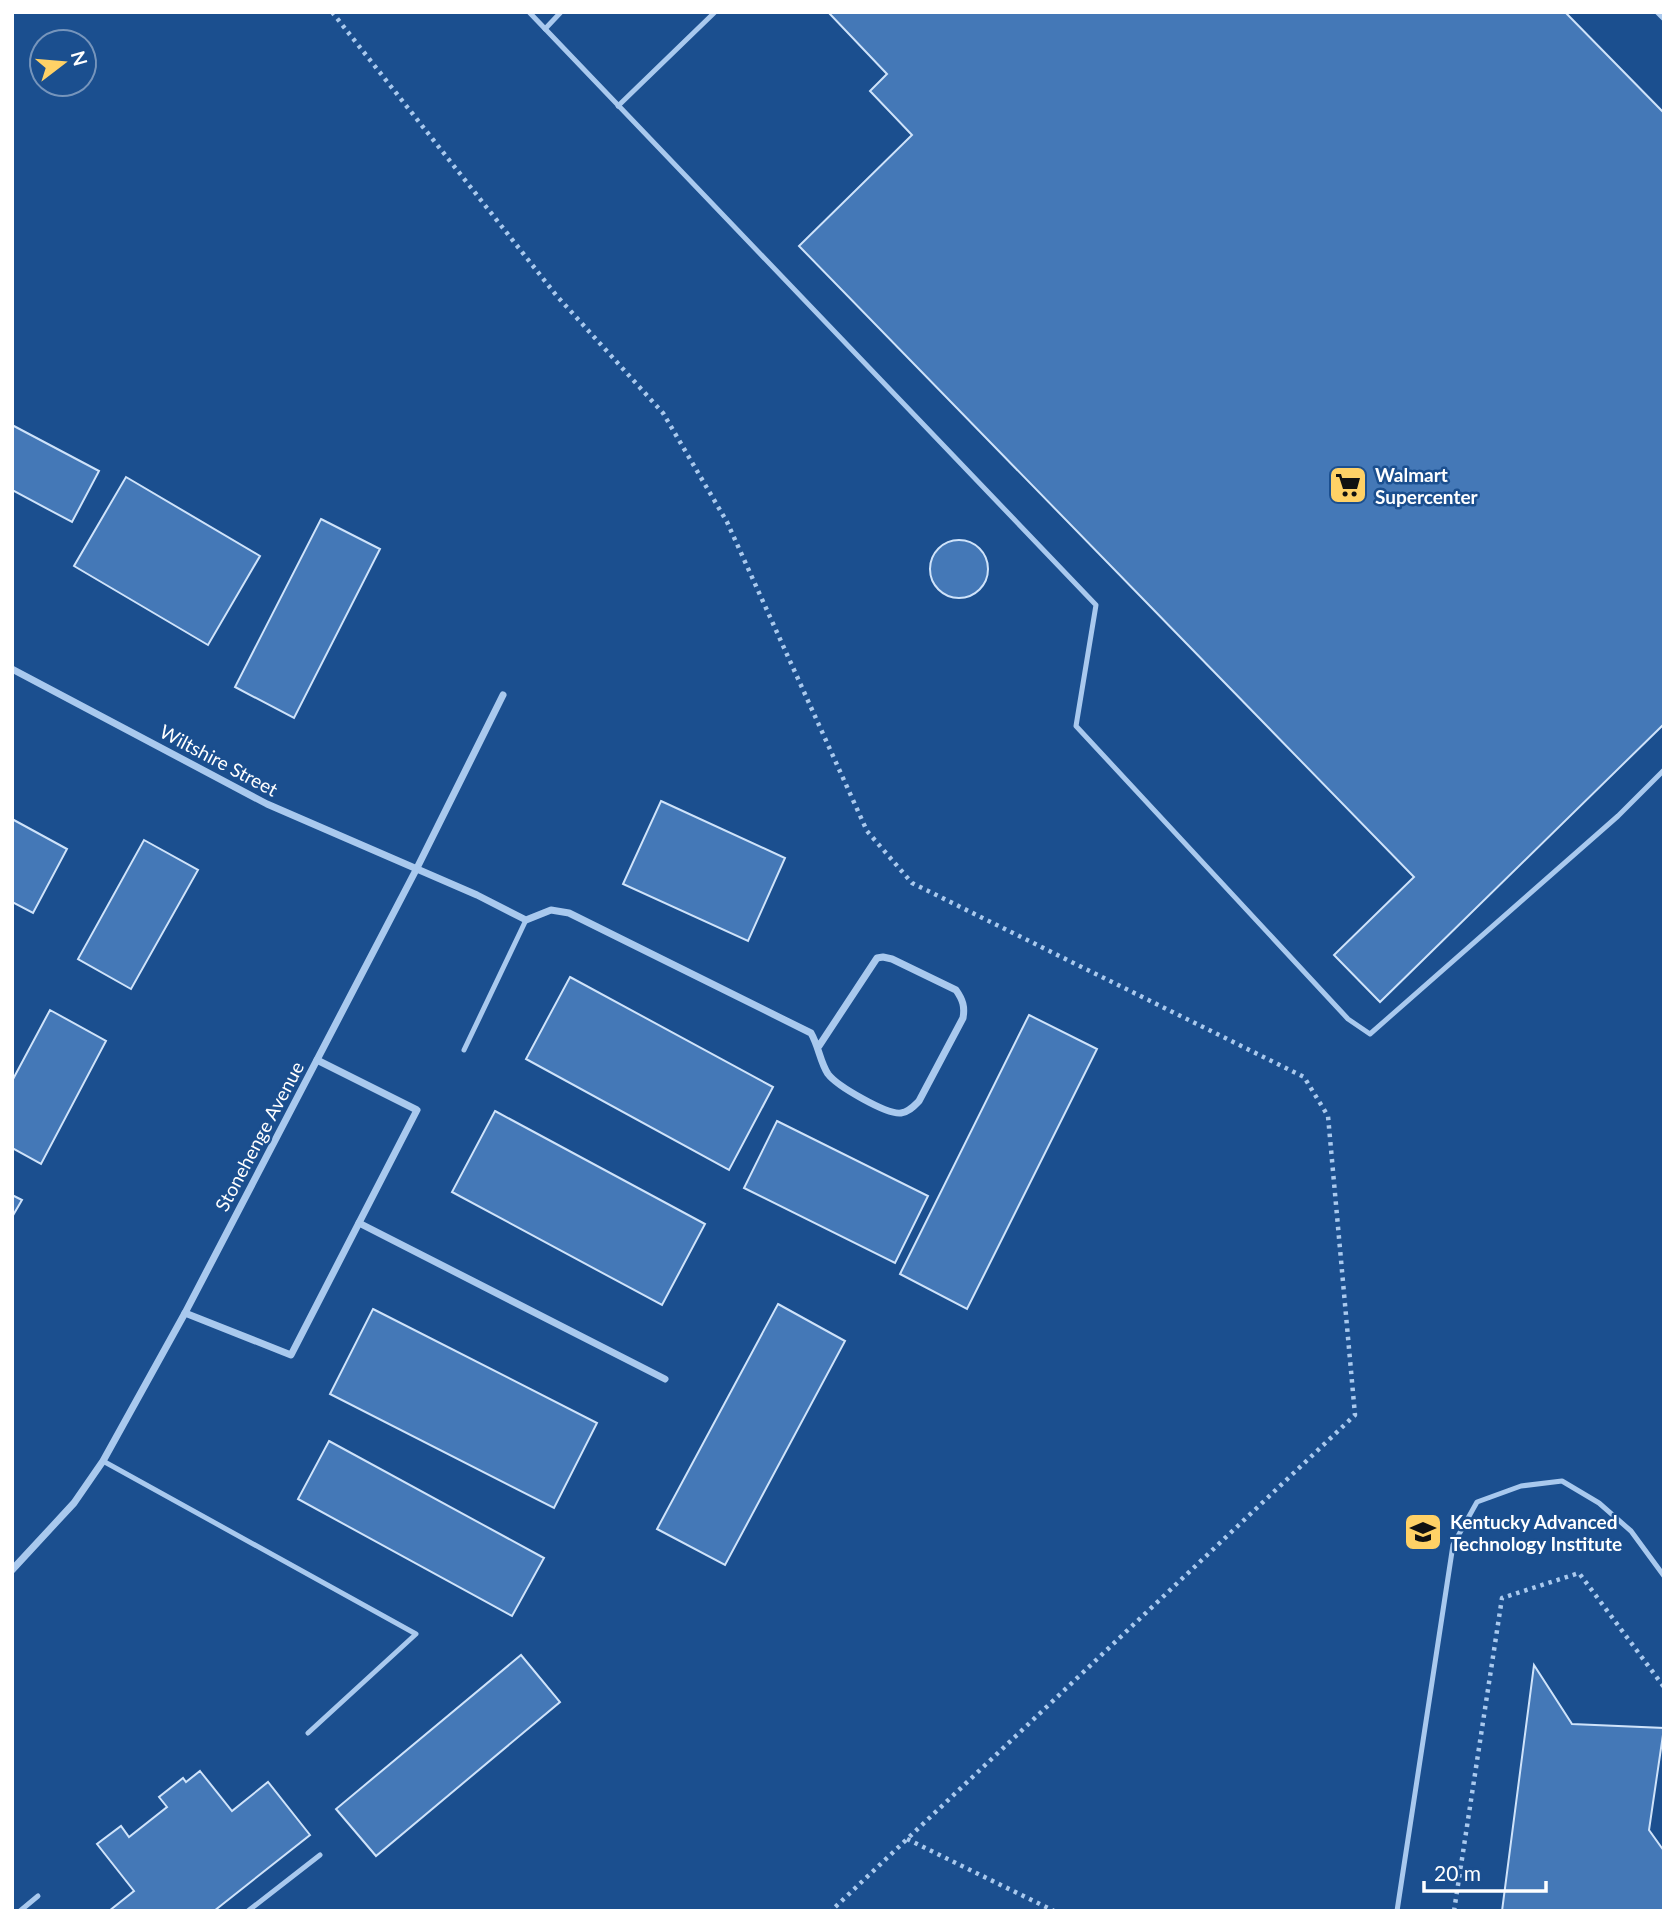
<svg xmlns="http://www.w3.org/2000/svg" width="1676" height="1923" viewBox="0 0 1676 1923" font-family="Lato,sans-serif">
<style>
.building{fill:#4478b7;stroke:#cfe3fa;stroke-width:2}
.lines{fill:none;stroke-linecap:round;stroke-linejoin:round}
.path{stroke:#a9c9ee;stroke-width:4.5;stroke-dasharray:3.5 5;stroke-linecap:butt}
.service{stroke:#a9c9ee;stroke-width:5}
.minor{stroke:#a9c9ee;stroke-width:7}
.labels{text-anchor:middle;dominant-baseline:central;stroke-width:5;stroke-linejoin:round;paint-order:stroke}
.poi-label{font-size:19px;font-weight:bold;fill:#fff;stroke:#1b4f8f;text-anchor:start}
.street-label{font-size:19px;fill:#fff;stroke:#1b4f8f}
</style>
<rect width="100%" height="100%" fill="#1b4f8f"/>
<!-- building -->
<g class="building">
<polygon points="828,12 1565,12 1664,113 1664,724 1380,1002 1334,955 1414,877 799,246 912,135 870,91 887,74"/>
<polygon points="12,425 99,471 72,522 12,490"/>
<polygon points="126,477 260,556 208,645 74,566"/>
<polygon points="321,519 380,549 294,718 235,687"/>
<circle cx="959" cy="569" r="29"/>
<polygon points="661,801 785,858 748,941 623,884"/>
<polygon points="12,819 67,849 33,913 12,902"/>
<polygon points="144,840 198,870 131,989 78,959"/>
<polygon points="570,977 773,1087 729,1170 526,1059"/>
<polygon points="50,1010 106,1041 41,1164 12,1148 12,1081"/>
<polygon points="1029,1015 1097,1049 967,1309 900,1274"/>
<polygon points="495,1111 705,1224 662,1305 452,1192"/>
<polygon points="777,1121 928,1196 895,1263 744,1188"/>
<polygon points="12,1195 22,1200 12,1217"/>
<polygon points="778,1304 845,1341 725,1565 657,1529"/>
<polygon points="373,1309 597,1423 554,1508 330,1394"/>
<polygon points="329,1441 544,1558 512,1616 298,1499"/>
<polygon points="521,1655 560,1702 376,1856 336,1809"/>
<polygon points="1534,1665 1572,1724 1664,1728 1649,1830 1664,1851 1664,1911 1502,1911"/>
<polygon points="200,1771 232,1811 268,1782 310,1835 214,1911 109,1911 134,1891 97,1844 121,1826 129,1837 167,1807 159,1797 183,1778 186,1782"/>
</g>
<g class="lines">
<!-- path -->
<g class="path">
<polyline points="332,12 556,295 663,413 727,522 867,831 912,883 1304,1077 1328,1116 1355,1415 831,1911"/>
<polyline points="907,1839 1054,1911"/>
<polyline points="1454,1911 1502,1598 1579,1573 1664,1687"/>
</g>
<!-- service -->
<g class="service">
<polyline points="529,12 1096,605 1076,726 1348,1019 1370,1034 1618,816 1664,770"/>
<polyline points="1657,12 1664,19"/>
<polyline points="545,29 561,12"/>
<polyline points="618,106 715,12"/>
<polyline points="464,1050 526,920"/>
<polyline points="103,1461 416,1634 308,1733"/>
<polyline points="20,1911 38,1896"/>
<polyline points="248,1911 320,1855"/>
<polyline points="1397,1911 1453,1545 1477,1502 1521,1486 1562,1481 1599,1503 1631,1531 1664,1576"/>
</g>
<!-- minor -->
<g class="minor">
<path d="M12 669 267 804 477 895 526 920 551 910 569 913 811 1033C819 1047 820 1062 828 1074 837 1086 887 1115 901 1113 909 1112 914 1106 919 1101L963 1018C965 1007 963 1000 956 990L892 959 883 957 877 958 819 1046"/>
<polyline points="359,1223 665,1379"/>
<polyline points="185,1313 291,1355 417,1110 317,1060"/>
<polyline points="12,1570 74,1503 103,1461 185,1313 417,868 503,695"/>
</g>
</g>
<!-- icons -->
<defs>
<symbol id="supermarket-square" viewBox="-11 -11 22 22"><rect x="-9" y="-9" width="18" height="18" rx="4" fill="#ffd166" stroke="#1b4f8f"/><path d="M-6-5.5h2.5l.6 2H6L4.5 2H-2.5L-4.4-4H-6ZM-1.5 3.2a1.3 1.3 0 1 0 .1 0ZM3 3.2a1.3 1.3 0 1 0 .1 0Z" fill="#111"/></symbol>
<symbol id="university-square" viewBox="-11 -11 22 22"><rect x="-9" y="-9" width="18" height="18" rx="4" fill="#ffd166" stroke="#1b4f8f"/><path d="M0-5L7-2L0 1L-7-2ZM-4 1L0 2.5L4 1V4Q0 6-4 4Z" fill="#111"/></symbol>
</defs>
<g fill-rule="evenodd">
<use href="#supermarket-square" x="1326" y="463" width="44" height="44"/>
<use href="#university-square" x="1401" y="1510" width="44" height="44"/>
</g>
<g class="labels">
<!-- poi labels -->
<g class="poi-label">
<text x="1375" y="474">Walmart<tspan x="1375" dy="22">Supercenter</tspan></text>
<text x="1450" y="1521">Kentucky Advanced<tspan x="1450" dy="22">Technology Institute</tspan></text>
</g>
<!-- street labels -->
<g class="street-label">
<text transform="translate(219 760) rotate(28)">Wiltshire Street</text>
<text transform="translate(259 1136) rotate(-62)">Stonehenge Avenue</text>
</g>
</g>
<!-- border -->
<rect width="1676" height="1923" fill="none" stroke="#ffffff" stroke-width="28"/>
<!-- north arrow -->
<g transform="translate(63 63) rotate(74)"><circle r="33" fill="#1b4f8f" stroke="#7695bc" stroke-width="2"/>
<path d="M0-5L12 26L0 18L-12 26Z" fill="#ffd166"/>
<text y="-10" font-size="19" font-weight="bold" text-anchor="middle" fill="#ffffff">N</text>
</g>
<!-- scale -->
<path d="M1424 1881v10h122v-10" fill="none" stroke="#ffffff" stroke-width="3.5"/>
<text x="1434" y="1881" font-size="21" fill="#ffffff" stroke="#1b4f8f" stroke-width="5" paint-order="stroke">20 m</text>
</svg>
